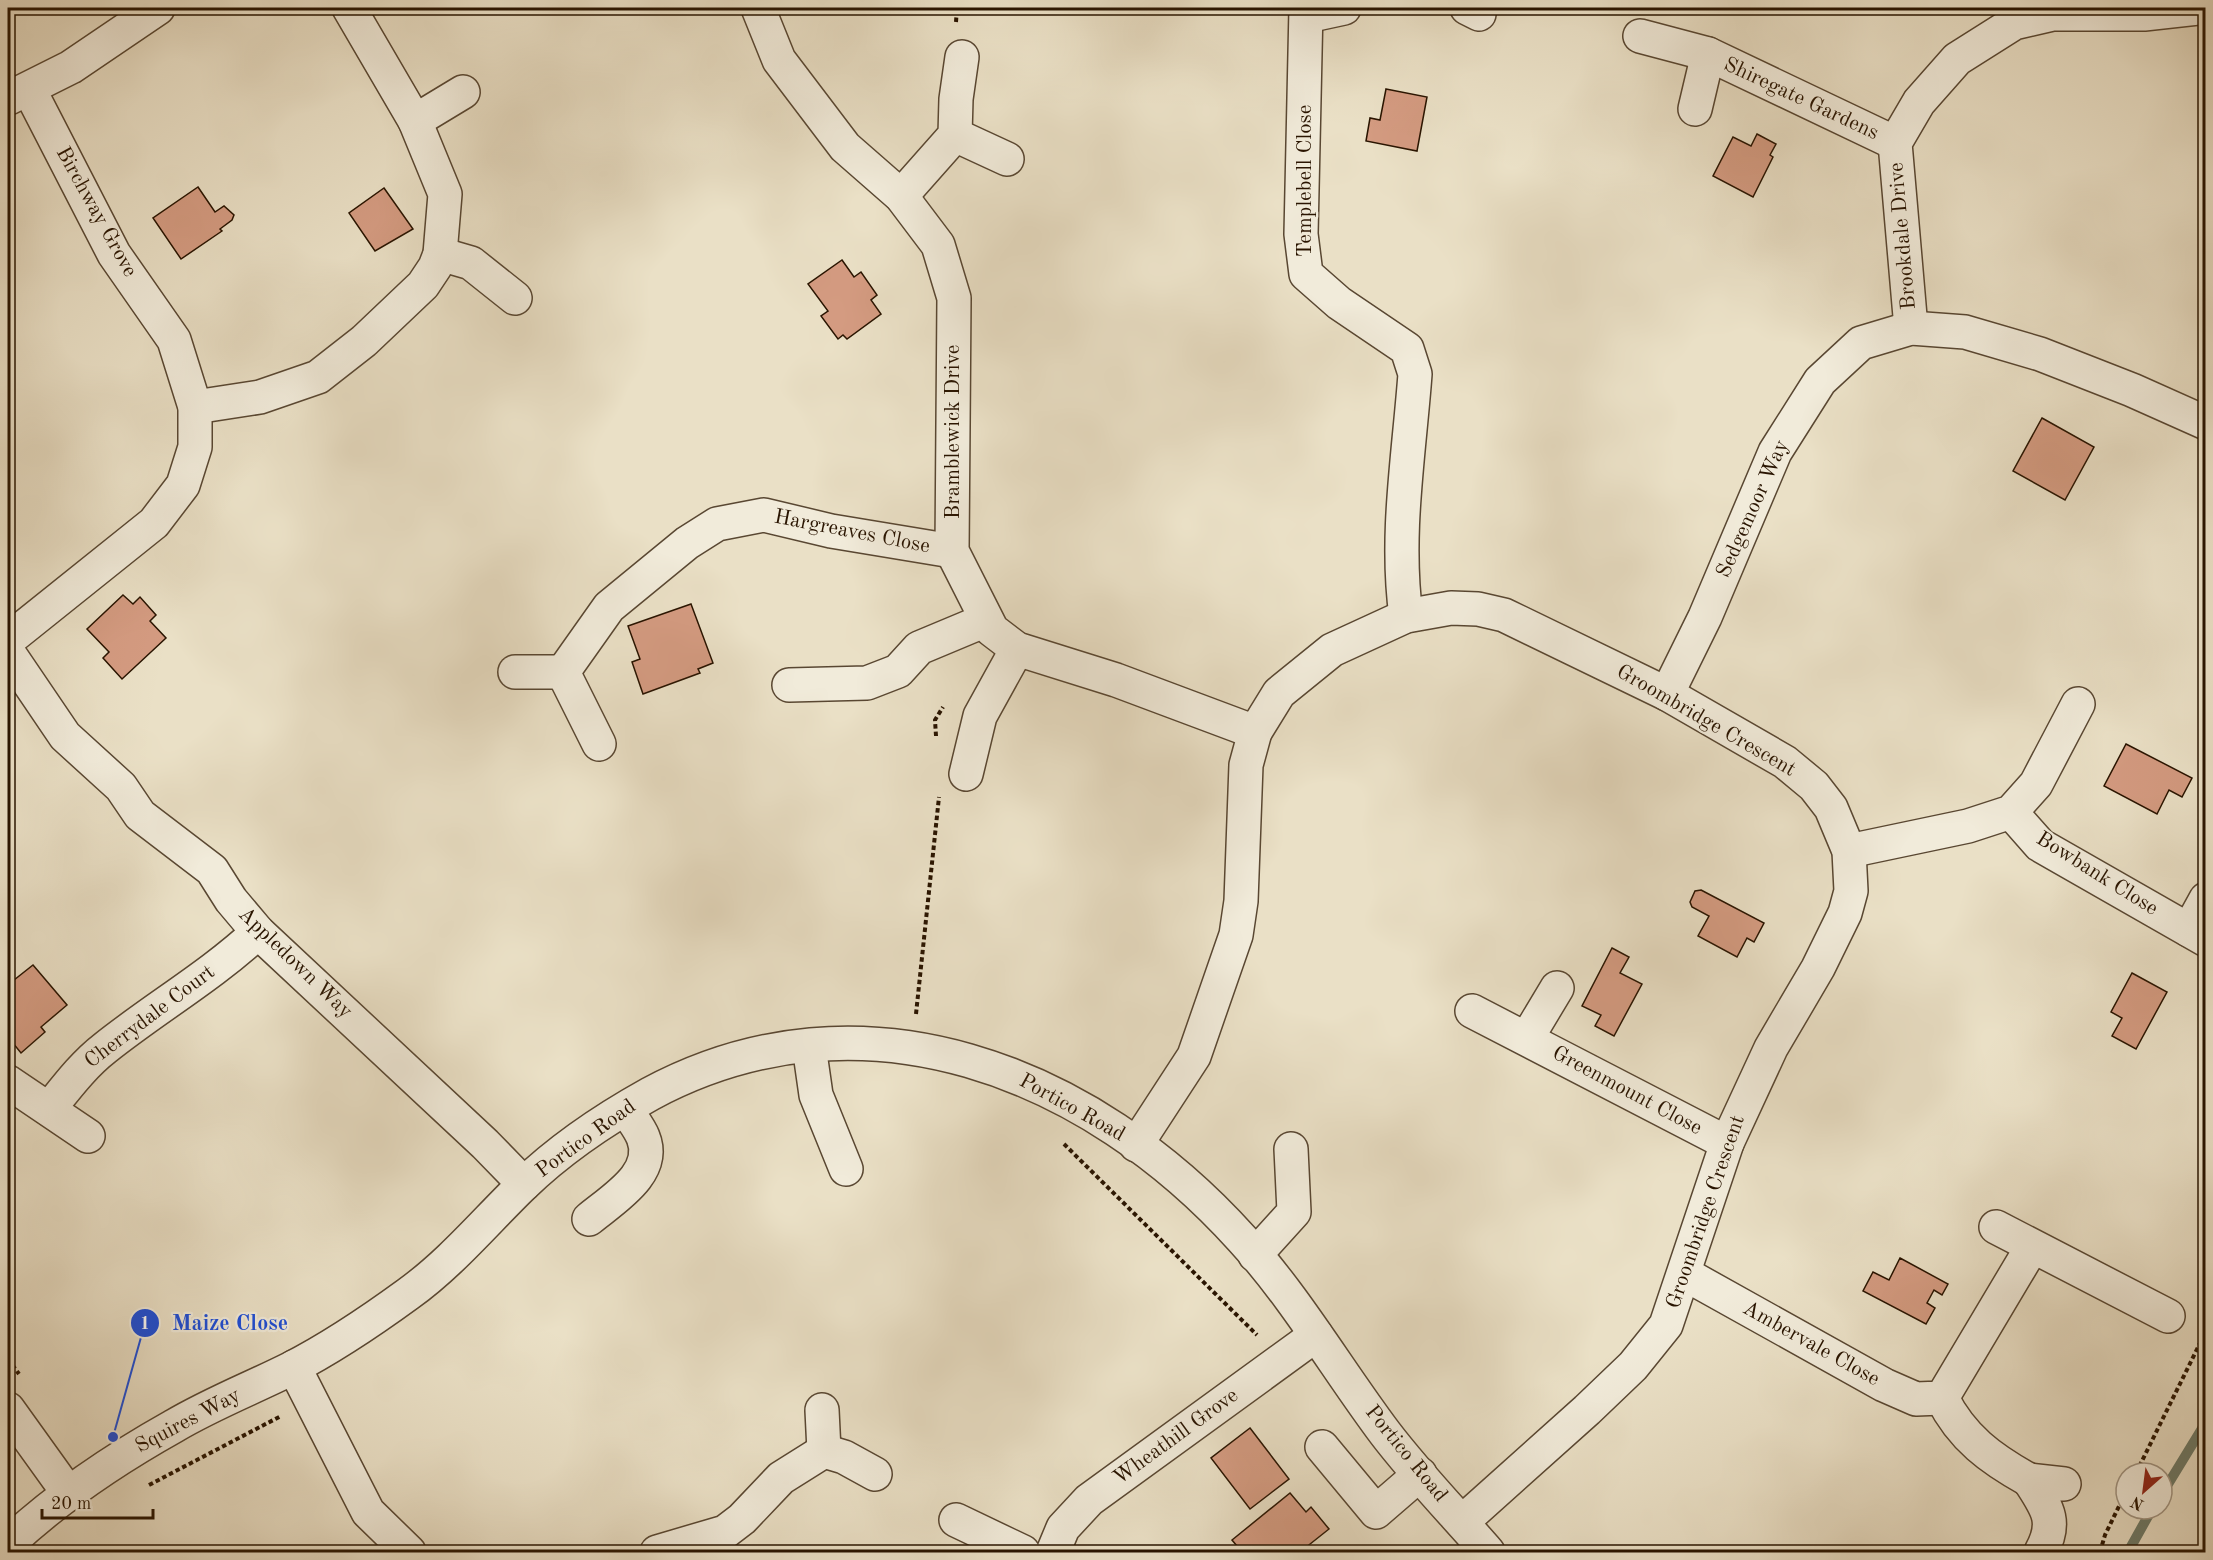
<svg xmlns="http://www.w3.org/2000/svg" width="2213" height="1560" viewBox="0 0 2213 1560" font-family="'Old Standard TT',serif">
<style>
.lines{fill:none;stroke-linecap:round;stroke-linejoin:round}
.stream{stroke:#6c7a69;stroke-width:10}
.building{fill:#d49b81;stroke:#291400;stroke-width:1.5}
.minor-casing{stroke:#594732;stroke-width:36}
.path{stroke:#291400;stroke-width:4;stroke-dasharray:4.5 3;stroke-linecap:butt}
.minor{stroke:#f1ebda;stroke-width:33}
.labels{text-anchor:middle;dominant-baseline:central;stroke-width:4.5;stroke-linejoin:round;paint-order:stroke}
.street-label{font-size:21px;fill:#291400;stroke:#f1ebda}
.leader{fill:none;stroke:#1d4ed8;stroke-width:2}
.callout-dot{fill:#1d4ed8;stroke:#f1ebda;stroke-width:2}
.mark-label{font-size:18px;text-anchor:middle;font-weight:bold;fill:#fff}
.callout-label{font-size:22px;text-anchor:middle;font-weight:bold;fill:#1d4ed8;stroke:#f1ebda;stroke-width:4.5;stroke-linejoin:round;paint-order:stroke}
</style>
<rect width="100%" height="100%" fill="#eae0c6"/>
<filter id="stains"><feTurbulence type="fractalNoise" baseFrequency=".00333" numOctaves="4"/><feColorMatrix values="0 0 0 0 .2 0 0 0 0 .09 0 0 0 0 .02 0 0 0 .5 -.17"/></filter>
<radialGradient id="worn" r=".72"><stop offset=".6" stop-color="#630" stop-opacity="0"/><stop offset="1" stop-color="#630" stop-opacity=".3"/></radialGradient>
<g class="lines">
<!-- stream -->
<g class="stream">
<polyline points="2162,1494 2206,1422"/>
<polyline points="2128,1552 2152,1509"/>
</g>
</g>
<!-- building -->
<g class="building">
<polygon points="1386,89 1427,97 1417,151 1366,141 1370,118 1380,120"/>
<polygon points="1757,134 1776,144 1770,155 1773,157 1753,197 1713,176 1733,137 1751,146"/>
<polygon points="198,187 215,212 224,206 234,215 232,220 220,229 222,231 181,259 153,218"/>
<polygon points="384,188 413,229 375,251 349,213"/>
<polygon points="842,260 854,277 861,272 877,295 871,300 881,314 847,339 843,335 838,339 821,316 828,311 808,284"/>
<polygon points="2042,418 2094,447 2065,500 2013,471"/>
<polygon points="123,595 133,604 140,597 156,615 150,621 166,638 122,679 103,658 109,652 87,629"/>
<polygon points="691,604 713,663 698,669 700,673 643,694 632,662 640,659 628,626"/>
<polygon points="2126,744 2192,778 2182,797 2169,790 2157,814 2104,786"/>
<polygon points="1701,890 1764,923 1754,942 1747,938 1737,957 1698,936 1709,916 1692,907 1690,902 1695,891"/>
<polygon points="1612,948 1629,957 1620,973 1642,984 1614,1036 1595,1026 1601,1015 1582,1006"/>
<polygon points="33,965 67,1005 41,1027 45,1032 21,1053 8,1037 8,973 14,980"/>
<polygon points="2132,973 2167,992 2136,1049 2112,1036 2122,1018 2111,1012"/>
<polygon points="1900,1258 1948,1284 1942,1295 1934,1290 1927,1303 1935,1308 1926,1324 1863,1291 1873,1272 1889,1280"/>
<polygon points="1250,1428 1289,1479 1250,1509 1211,1458"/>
<polygon points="1290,1493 1306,1512 1311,1507 1329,1529 1300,1552 1242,1552 1232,1540"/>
</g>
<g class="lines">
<defs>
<g id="minor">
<polyline points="758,8 779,60 845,147 901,196 938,245 954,298 952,551 992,630 1017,649 1116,680 1255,732"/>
<path d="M1306 8 1301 234 1306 274 1339 303 1407 349 1415 374C1409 455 1395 535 1406 616"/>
<polyline points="1467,8 1479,14"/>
<polyline points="1307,16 1344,8"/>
<polyline points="1640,36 1708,54 1895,143"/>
<polyline points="9,98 71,67 158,8"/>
<polyline points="1695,109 1708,54"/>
<polyline points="415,121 463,92"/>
<polyline points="955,135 1007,159"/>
<polyline points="901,196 955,135 956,99 962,57"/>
<polyline points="440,254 471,263 515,298"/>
<polyline points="1911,328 1895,143 1919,102 1957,59 2014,23 2053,14 2144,14 2198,8"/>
<polyline points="195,407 260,397 318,377 364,341 423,285 435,267 440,254 445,194 415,121 349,8"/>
<polyline points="8,640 154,523 183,485 195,447 195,407 174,340 114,254 29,89"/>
<polyline points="8,652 65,736 121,787 140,815 212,870 231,900 258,932 485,1144 524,1184"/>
<polyline points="515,672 563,672"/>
<polyline points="789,685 867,683 898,671 919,648 986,620"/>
<polyline points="1667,694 1705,617 1775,452 1820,381 1861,343 1911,328 1965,332 2040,354 2132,390 2206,423"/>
<polyline points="599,744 563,672 609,607 687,543 717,524 764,515 831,531 952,551"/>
<polyline points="966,774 980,716 1017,649"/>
<polyline points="2011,812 2040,845 2206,940"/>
<polyline points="1849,851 1968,826 2011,812 2036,784 2078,704"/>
<polyline points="2189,930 2206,899"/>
<polyline points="1472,1011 1727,1143"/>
<polyline points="1527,1038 1557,988"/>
<polyline points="809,1046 816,1095 846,1169"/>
<polyline points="8,1082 88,1136"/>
<path d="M49 1109C66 1088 83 1065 105 1048 155 1008 211 976 258 932"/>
<polyline points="1136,1145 1194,1056 1236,935 1241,901 1246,765 1255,732 1279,693 1332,650 1406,616 1451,608 1478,609 1504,615 1667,694 1785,762 1814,786 1831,808 1849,851 1851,891 1845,913 1818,968 1771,1048 1727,1143 1666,1325 1633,1366 1587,1410 1462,1522"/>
<path d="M589 1219C613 1199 658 1173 643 1137 639 1127 631 1118 626 1109"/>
<polyline points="1996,1227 2168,1316"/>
<polyline points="1255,1255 1294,1212 1291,1149"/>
<polyline points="1685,1274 1884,1385 1916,1399 1942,1398 2032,1247"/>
<polyline points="294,1367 368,1512 409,1552"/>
<path d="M1942 1398C1962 1438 1991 1459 2029 1480"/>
<polyline points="8,1409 69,1494"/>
<polyline points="822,1410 824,1451"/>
<polyline points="1322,1447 1376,1512 1420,1474"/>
<polyline points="956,1520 1023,1552"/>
<path d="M8 1544C57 1498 115 1459 174 1426 211 1404 252 1388 290 1369 331 1348 371 1321 408 1294 450 1264 485 1222 522 1186 559 1150 605 1119 650 1094 862 980 1091 1071 1242 1239 1296 1298 1337 1369 1385 1433 1417 1475 1454 1513 1488 1552"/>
<polyline points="657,1552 725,1532 742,1519 781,1478 824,1451 844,1457 875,1474"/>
<polyline points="1053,1552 1063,1528 1089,1500 1316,1335"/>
<path d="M2041 1552C2058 1521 2047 1508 2029 1480L2064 1484"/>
</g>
</defs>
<!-- minor casing -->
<use href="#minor" class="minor-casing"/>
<!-- path -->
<g class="path">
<polyline points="956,22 957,8"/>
<polyline points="936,736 935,720 943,707"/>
<polyline points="916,1014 939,797"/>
<polyline points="1064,1144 1257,1335"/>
<polyline points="8,1359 19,1374"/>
<polyline points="2136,1473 2206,1331"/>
<polyline points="149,1485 281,1416"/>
<polyline points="2100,1552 2105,1535 2126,1492"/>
</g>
<!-- minor -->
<use href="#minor" class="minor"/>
</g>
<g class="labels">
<!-- street labels -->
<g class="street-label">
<text transform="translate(1801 99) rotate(25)">Shiregate Gardens</text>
<text transform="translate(1305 181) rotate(-90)">Templebell Close</text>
<text transform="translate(96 212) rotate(61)">Birchway Grove</text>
<text transform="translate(1903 236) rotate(-95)">Brookdale Drive</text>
<text transform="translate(953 432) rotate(-90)">Bramblewick Drive</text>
<text transform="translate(1753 509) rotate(-66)">Sedgemoor Way</text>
<text transform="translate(852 532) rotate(11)">Hargreaves Close</text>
<text transform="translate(1706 721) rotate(30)">Groombridge Crescent</text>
<text transform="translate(2097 874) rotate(32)">Bowbank Close</text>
<text transform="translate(295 963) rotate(44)">Appledown Way</text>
<text transform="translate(150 1017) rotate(-37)">Cherrydale Court</text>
<text transform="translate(1627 1091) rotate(28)">Greenmount Close</text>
<text transform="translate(1072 1108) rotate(29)">Portico Road</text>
<text transform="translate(586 1139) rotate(-36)">Portico Road</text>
<text transform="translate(1706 1212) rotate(-71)">Groombridge Crescent</text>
<text transform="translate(1811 1344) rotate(29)">Ambervale Close</text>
<text transform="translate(188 1421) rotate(-28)">Squires Way</text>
<text transform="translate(1176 1437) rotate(-36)">Wheathill Grove</text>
<text transform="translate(1406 1454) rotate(51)">Portico Road</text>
</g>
</g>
<!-- callouts -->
<path class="leader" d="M113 1437L145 1323"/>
<g class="callout-dot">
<circle cx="113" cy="1437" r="6"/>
<circle cx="145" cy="1323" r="15"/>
</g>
<g class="mark-label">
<text x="145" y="1329">1</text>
</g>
<g class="callout-label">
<text x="230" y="1330">Maize Close</text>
</g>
<!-- margin -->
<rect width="2213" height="1560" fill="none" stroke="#eae0c6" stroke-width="30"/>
<rect x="9" y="9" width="2195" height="1542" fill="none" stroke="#291400" stroke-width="3"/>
<rect x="15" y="15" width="2183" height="1530" fill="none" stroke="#291400" stroke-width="1.5"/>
<!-- north arrow -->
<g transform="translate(2144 1491) rotate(208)"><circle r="28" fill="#f1ebda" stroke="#a19583" stroke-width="1.5"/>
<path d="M0-4.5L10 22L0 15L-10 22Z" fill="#8f2418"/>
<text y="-9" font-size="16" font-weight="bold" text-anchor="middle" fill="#291400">N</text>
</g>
<!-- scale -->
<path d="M42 1509v9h111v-9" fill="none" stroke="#291400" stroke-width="3"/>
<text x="51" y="1509" font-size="18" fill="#291400" stroke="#f1ebda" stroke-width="4.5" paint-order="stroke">20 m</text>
<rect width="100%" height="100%" filter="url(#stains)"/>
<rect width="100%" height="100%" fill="url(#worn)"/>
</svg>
